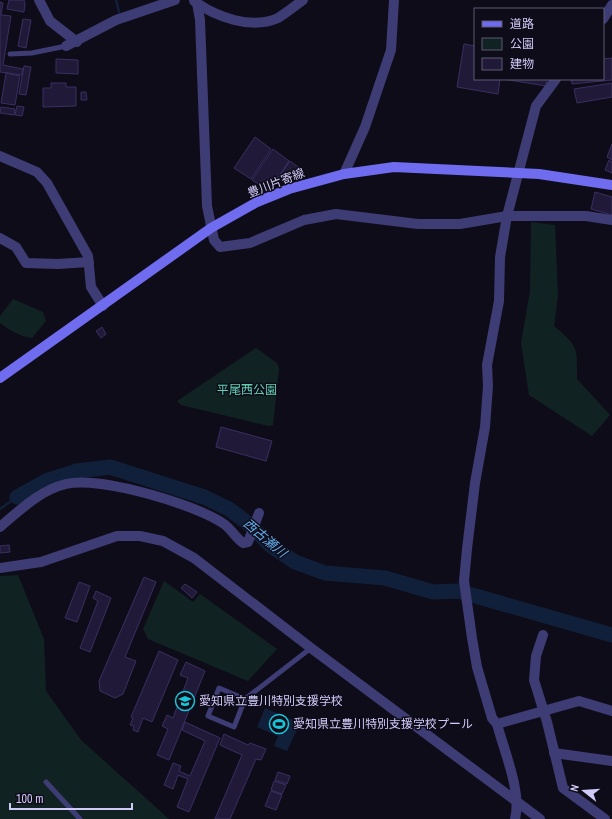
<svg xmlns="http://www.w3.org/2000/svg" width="612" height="819" viewBox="0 0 612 819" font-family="'Archivo Narrow','Noto Sans JP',sans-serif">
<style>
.green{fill:#102322}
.water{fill:#10203a}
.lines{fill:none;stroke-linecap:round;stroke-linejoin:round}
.stream{stroke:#10203a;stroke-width:2.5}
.river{stroke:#10203a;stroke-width:15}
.building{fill:#201a38;stroke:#392f62}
.service{stroke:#3e3c74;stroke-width:5}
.minor{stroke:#3e3c74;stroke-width:10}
.tertiary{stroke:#3e3c74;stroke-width:10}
.secondary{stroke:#6f6cef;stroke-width:10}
.labels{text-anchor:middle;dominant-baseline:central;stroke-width:3;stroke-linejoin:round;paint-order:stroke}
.street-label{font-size:12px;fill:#d0caf9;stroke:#0f0c19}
.park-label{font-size:12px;fill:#60d0b3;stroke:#0f0c19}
.poi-label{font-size:12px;fill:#d0caf9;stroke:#0f0c19;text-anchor:start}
.water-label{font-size:13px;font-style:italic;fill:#64aeee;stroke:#0f0c19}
</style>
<rect width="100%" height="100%" fill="#0f0c19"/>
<!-- green -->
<g class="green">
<path d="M531 222 555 225 558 296 554 326C579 347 577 347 577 379L610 415 592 436 529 395 521 343 530 291Z"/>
<path d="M13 299 43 312 46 321 32 338C21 337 9 330 0 323V316Z"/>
<polygon points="256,348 277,363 279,369 273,425 269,426 181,405 177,401"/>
<polygon points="18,575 44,639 46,691 81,740 169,819 0,819 0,576"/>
<polygon points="164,581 193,602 200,594 277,649 248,681 148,639 143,629"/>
</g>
<!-- water -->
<polygon class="water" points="265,708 300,723 287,751 274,746 278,736 257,727"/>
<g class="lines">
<!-- stream -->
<g class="stream">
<polyline points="116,0 119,12"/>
<polyline points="0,509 17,497"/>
</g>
<!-- river -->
<polyline class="river" points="17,497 46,481 77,471 110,467 204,497 229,509 249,524 271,546 295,562 325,573 385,578 433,592 458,591 612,635"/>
</g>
<!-- building -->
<g class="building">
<polygon points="9,0 24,0 25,4 24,12 7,9"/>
<polygon points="0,2 3,3 1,15 11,16 3,65 23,69 22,75 0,72"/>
<polygon points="23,19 31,20 26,48 18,46"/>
<polygon points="464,44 475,46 475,79 500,79 498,94 457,87"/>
<polygon points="612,58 612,80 572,84 571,79 603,79 603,59"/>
<polygon points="56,59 78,60 78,74 56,73"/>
<polygon points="24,66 31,67 26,95 19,94"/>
<polygon points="6,73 20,76 15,105 1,103"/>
<polygon points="503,79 552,79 547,79 546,86"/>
<polygon points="51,83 66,83 66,87 76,87 76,106 43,107 43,88 51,88"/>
<polygon points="612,83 612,97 577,103 574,89"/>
<polygon points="81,92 86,92 87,100 81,100"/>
<polygon points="17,106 24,107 22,116 15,115"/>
<polygon points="1,107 15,109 14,115 0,113"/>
<polygon points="255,137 271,149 251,179 234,168"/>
<polygon points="612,144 612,160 607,157"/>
<polygon points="273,149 289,161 269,191 252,180"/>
<polygon points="609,160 612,162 612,173 605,170"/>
<polygon points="290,161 298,167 287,183 279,177"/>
<polygon points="595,192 612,197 612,215 591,209"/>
<polygon points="102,327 106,334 101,338 96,331"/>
<polygon points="221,427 272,441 266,461 216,447"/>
<polygon points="9,545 10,552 0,553 0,546"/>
<polygon points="144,577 156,582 125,657 136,661 123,694 115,698 100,691 99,681"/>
<polygon points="79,582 90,586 77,622 65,618"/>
<polygon points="185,584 197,592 192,598 181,588"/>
<polygon points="96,591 111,598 90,652 80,648 98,601 93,598"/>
<polygon points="159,651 178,660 152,722 143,718 138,732 133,730 134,726 130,725 133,718 131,717"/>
<polygon points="186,662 205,671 169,760 157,755 168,729 162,726 167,715 173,718 188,678 180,675"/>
<polygon points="185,722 220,738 189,812 177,807 188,779 178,775 173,789 164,785 173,763 181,766 179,771 190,776 205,741 182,730"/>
<polygon points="224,734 248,745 250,743 266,749 261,760 256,759 230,819 215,819 242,755 220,745"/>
<polygon points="278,772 290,776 287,784 275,780"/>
<polygon points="274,781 286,785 282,794 271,790"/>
<polygon points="271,791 282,795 276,810 265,806"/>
</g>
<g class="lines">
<!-- service -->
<g class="service">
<polyline points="10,54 32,53 66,46"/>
<polyline points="245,699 219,688 208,716 234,727 245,699 311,648"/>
<polyline points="46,782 80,819"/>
</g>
<!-- minor -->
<g class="minor">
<polyline points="39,0 50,21 77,42"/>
<path d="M194 1C216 17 251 30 278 18 286 13 295 6 303 0"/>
<polyline points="197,3 200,20 207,206 214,240 220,247 250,243 304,220 336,214 418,224 460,224 507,216 586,216 612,220"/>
<polyline points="603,19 612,5"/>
<polyline points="66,46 116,20 175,0"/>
<polyline points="0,156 37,172 47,183 88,256 91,287 103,306"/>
<polyline points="344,174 365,127 391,50 394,0"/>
<polyline points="0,238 16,247 26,263 58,264 89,262"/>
<path d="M0 527C19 511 40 490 66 484 100 476 195 504 224 524 231 529 236 538 243 543L248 542 259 513"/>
<polyline points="543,635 536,656 534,680 547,722 563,788 605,819"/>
<polyline points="497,724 579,701 612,711"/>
<polyline points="554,753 612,761"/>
<path d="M515 819C522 792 504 751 497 724L492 718 477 667 472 638 464 581 467 549 475 483 485 427 488 386 487 365 499 301 500 257 507 216 536 106 556 79"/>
</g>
<!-- tertiary -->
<polyline class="tertiary" points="0,568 41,562 117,536 140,536 163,541 194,558 311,648 540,819"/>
<!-- secondary -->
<polyline class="secondary" points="0,378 211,228 257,202 289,189 344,174 394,167 539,174 612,185"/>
</g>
<!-- icons -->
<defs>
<symbol id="school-ring" viewBox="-11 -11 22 22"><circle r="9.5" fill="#0f0c19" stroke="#18c5d8" stroke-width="1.5"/><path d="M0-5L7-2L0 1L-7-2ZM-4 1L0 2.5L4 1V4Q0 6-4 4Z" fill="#18c5d8"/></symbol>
<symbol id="stadium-ring" viewBox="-11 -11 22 22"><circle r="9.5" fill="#0f0c19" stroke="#18c5d8" stroke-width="1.5"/><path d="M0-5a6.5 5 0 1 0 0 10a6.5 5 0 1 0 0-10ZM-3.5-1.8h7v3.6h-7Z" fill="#18c5d8"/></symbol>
</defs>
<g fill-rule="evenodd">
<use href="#school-ring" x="174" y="690" width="22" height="22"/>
<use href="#stadium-ring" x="268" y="713" width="22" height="22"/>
</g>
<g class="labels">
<!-- street labels -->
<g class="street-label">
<text transform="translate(276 183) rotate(-21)">豊川片寄線</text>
</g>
<!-- park labels -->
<g class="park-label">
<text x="247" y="390">平尾西公園</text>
</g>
<!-- poi labels -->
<g class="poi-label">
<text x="199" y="701">愛知県立豊川特別支援学校</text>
<text x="293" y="724">愛知県立豊川特別支援学校プール</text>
</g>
<!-- water labels -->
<g class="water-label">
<text transform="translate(265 538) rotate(40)">西古瀬川</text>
</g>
</g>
<!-- legend -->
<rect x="474" y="8" width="130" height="72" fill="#0f0c19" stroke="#5c5873"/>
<rect x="482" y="21" width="20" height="6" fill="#6f6cef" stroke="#5c5873"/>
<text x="510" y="28" font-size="12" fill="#d0caf9">道路</text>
<rect x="482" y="38" width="20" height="12" fill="#102322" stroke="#5c5873"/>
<text x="510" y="48" font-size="12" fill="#d0caf9">公園</text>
<rect x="482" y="58" width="20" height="12" fill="#201a38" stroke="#5c5873"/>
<text x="510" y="68" font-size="12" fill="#d0caf9">建物</text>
<!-- north arrow -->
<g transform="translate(584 791) rotate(287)" stroke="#0f0c19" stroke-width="3" paint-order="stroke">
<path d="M0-3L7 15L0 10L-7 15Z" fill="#d0caf9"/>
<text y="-6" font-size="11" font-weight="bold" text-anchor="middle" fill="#d0caf9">N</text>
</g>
<!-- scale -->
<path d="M10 803v6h122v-6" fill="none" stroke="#d0caf9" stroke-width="2"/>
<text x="16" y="803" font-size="12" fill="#d0caf9" stroke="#0f0c19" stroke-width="3" paint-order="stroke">100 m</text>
</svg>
